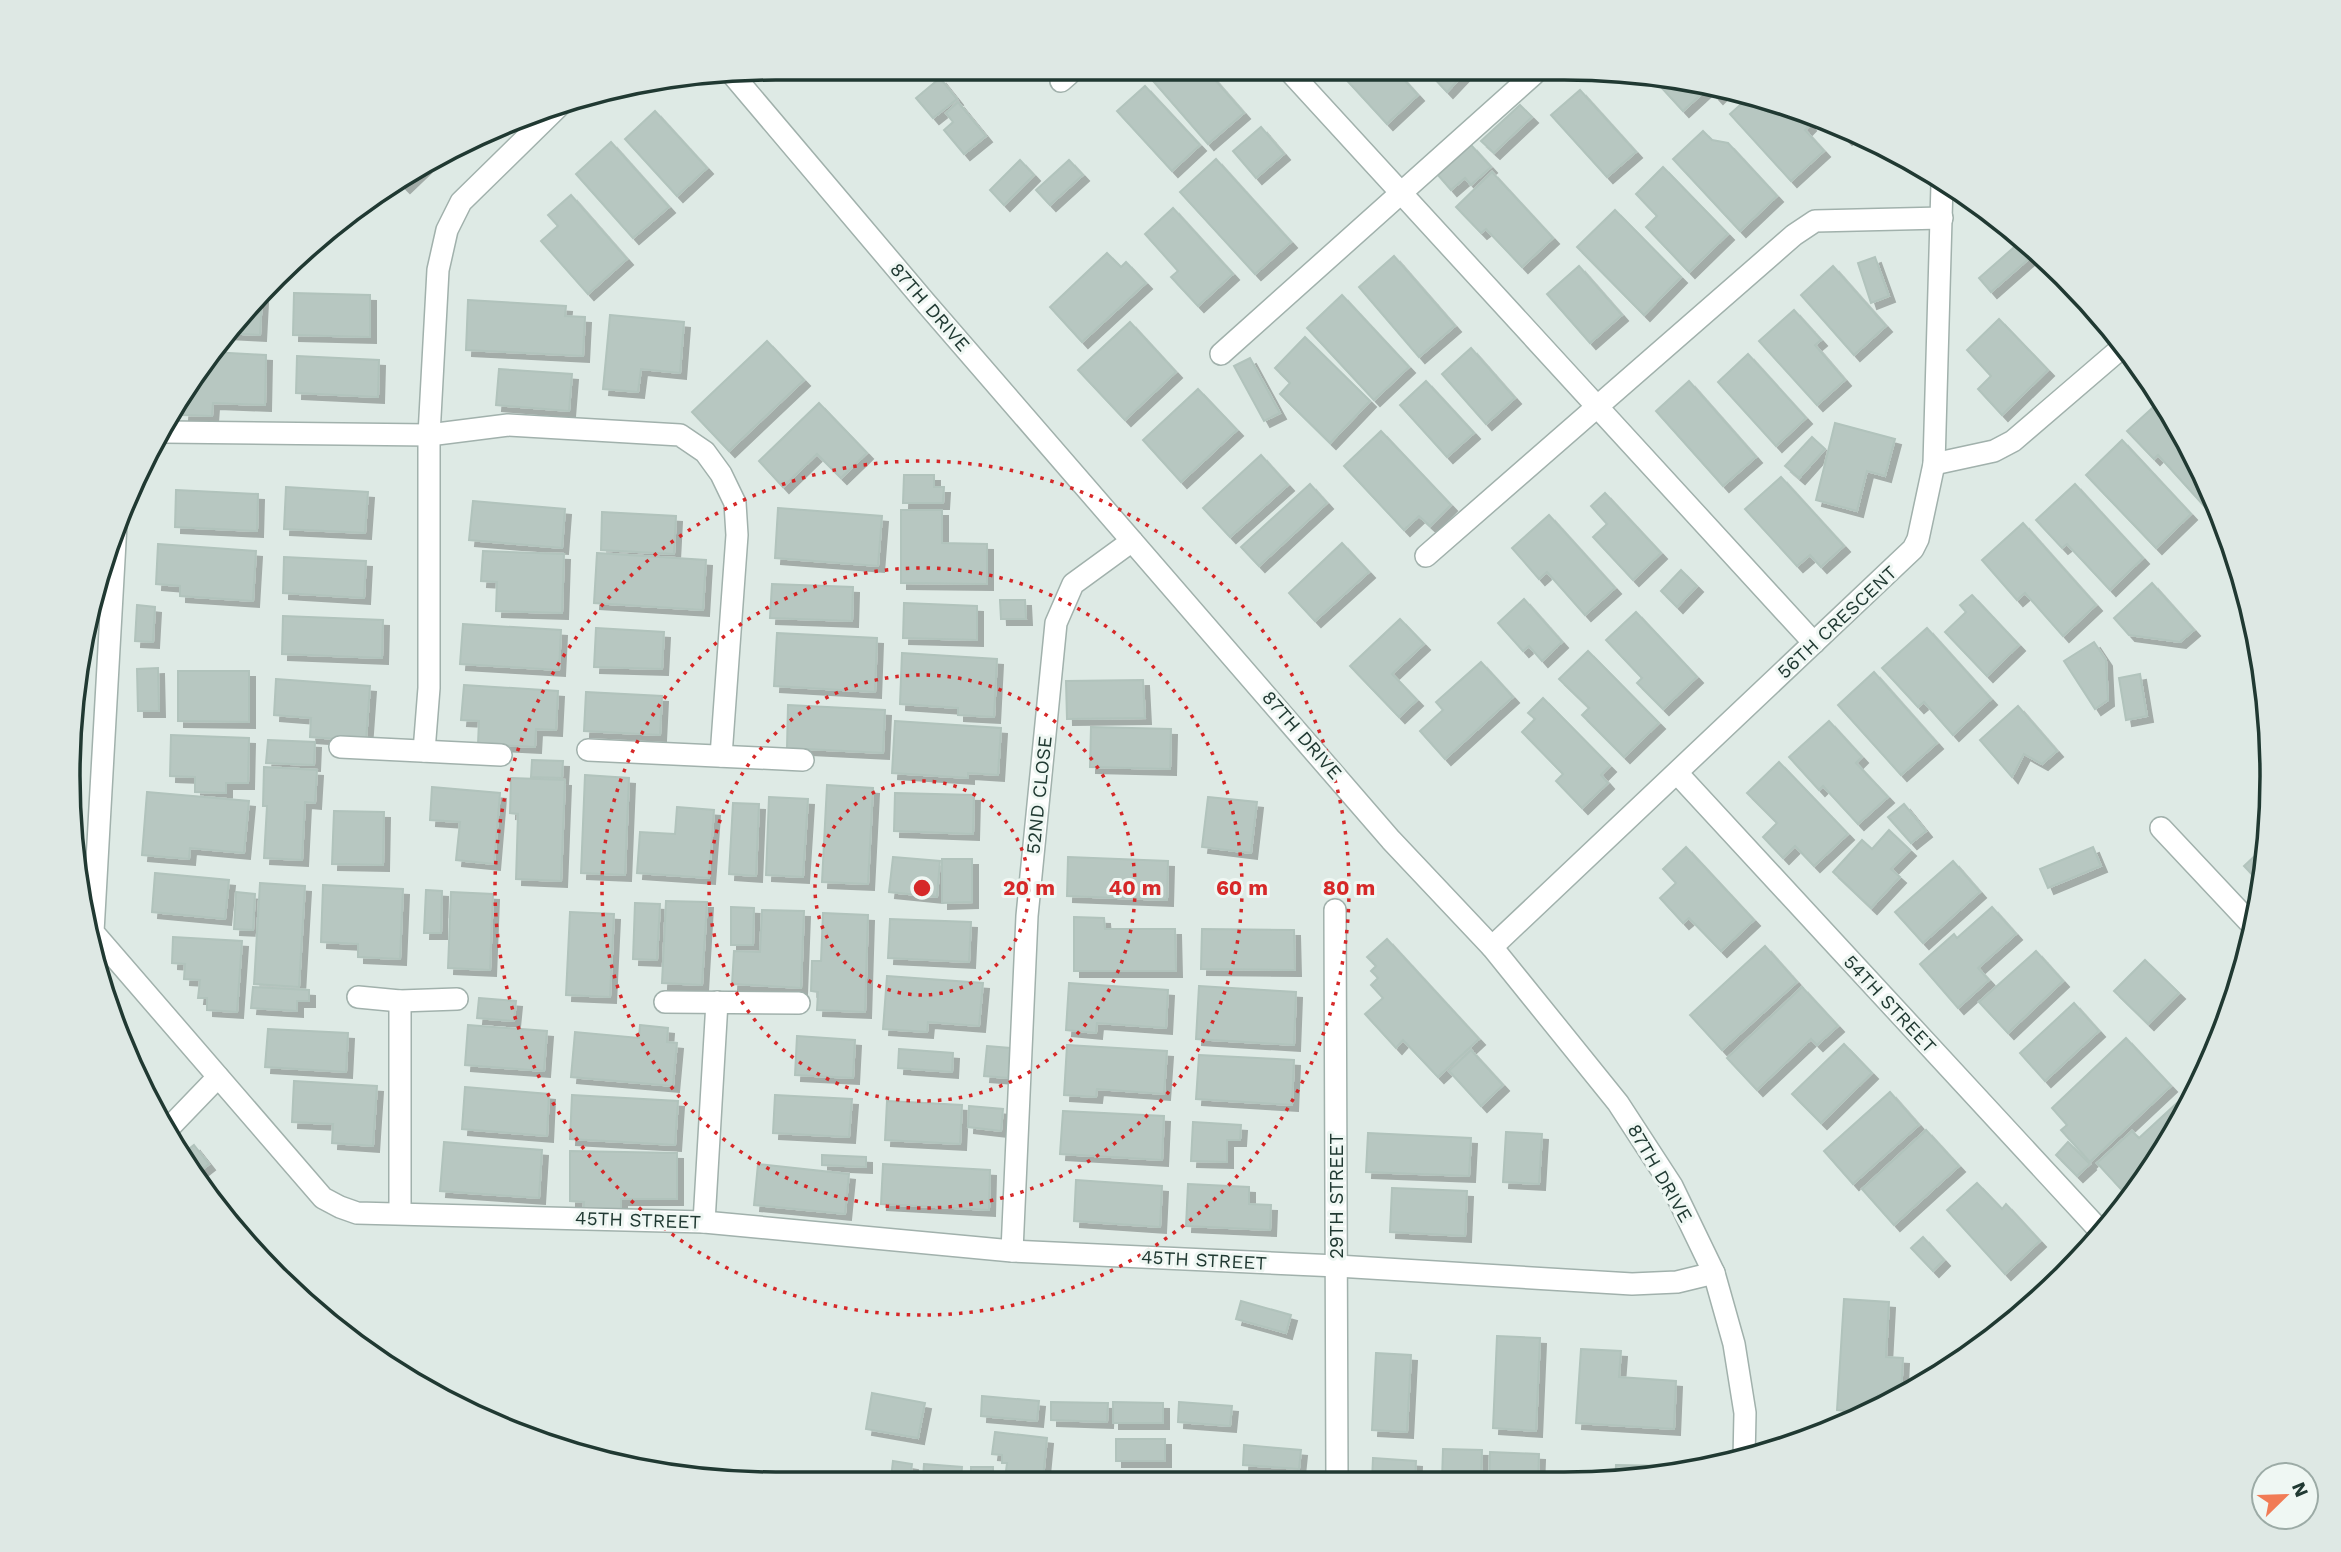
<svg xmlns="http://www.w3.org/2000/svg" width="2341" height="1552" viewBox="0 0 2341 1552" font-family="'Work Sans',sans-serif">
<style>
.building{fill:#b7c7c1;stroke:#b1c3bc;stroke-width:2;filter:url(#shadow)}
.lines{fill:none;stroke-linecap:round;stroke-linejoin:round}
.minor-casing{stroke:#a1b1ac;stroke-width:24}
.minor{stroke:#fff;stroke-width:21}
.ring{fill:none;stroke:#d62828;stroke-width:3.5;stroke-dasharray:3.5 7}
.labels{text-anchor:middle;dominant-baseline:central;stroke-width:6;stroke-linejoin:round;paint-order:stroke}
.street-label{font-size:19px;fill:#203932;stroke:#eff7f3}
.rim{fill:none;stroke:#203932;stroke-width:3.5}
.centre{fill:#d62828;stroke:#eff7f3;stroke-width:3.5}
.ring-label{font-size:21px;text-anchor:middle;font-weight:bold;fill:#d62828;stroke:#eff7f3;stroke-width:6;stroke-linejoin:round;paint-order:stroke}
</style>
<defs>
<filter id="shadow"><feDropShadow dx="6" dy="6" stdDeviation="0" flood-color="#0004"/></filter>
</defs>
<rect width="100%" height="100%" fill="#deeae5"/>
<!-- building -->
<g class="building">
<polygon points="1147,74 1210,74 1244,113 1208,144"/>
<polygon points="1341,74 1399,74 1418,95 1387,124"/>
<polygon points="1430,74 1464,74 1447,92"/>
<polygon points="1649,74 1658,74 1725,90 1717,98 1708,88 1683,111"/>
<polygon points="940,78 957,99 933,118 916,98"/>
<polygon points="1145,86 1200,145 1172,171 1117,111"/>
<polygon points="1580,90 1636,152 1607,177 1551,115"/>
<polygon points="1750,96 1794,106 1810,125 1805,130 1824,151 1791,181 1730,114"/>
<polygon points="958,102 986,136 964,154 944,130 953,122 946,113"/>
<polygon points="1520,105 1532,117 1494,153 1481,141"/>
<polygon points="655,111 707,168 677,196 625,139"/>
<polygon points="1831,122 1855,132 1846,139"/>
<polygon points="1261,127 1284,154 1256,178 1233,151"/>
<polygon points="1703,131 1712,140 1728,143 1777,196 1740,231 1673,159"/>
<polygon points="611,142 669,207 633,238 576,174"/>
<polygon points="1471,145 1491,167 1471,185 1465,178 1451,190 1438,175"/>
<polygon points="1216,159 1291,242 1255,274 1180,192"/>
<polygon points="1020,160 1034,175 1004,205 990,190"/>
<polygon points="1069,160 1083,175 1050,205 1036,190"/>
<polygon points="426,166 404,187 397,180"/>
<polygon points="1663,167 1728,234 1689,272 1646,227 1657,216 1636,194"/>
<polygon points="1492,172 1553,238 1522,267 1486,229 1481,233 1456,207"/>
<polygon points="571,195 627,259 588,294 541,241 558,226 548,215"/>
<polygon points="1173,208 1233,274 1198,306 1171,277 1178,271 1145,234"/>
<polygon points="1615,210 1681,277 1644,315 1577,247"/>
<polygon points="2020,242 2032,256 1991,292 1979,278"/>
<polygon points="1107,253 1121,267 1126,262 1146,283 1082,342 1050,307"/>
<polygon points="1394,256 1455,326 1419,357 1359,287"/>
<polygon points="1875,257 1889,296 1871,303 1858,263"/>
<polygon points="1579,266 1622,315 1590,343 1547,294"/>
<polygon points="1833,266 1886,326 1854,355 1801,295"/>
<polygon points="294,293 370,295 370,337 293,335"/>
<polygon points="1342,295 1409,367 1374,400 1307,328"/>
<polygon points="257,296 262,297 260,335 225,333"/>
<polygon points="468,300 566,306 565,316 585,317 583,356 466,350"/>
<polygon points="1794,310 1821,340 1815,345 1845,380 1817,405 1759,341"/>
<polygon points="610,315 684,322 680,373 641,369 638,392 603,389"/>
<polygon points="1999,319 2048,370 2002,415 1978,389 1991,376 1967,350"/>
<polygon points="1130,322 1176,372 1125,420 1078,370"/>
<polygon points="1305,337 1370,401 1330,443 1280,394 1290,383 1275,368"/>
<polygon points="767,341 804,380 729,451 692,412"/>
<polygon points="1471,348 1515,398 1486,424 1442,374"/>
<polygon points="211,352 266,355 265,405 213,403 212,416 183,415 184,398"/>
<polygon points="1748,354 1806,418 1776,446 1718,382"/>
<polygon points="297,356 379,360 378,397 296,393"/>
<polygon points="1250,358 1280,413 1264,421 1234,366"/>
<polygon points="499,369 572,374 569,411 496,405"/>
<polygon points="1426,381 1474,433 1447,457 1400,405"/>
<polygon points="1689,381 1756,457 1723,486 1656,411"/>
<polygon points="1198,389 1237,430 1181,482 1143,440"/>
<polygon points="2161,400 2200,463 2214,501 2206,508 2158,455 2154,459 2127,431"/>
<polygon points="819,403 867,453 841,478 817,454 783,487 759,461"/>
<polygon points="1835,423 1895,439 1885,476 1867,471 1857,511 1816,500"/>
<polygon points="1381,431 1451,505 1430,526 1419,516 1404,530 1344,466"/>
<polygon points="1812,437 1825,449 1799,478 1785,466"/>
<polygon points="2122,440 2191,514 2156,548 2086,475"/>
<polygon points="1261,455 1288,485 1230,537 1203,508"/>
<polygon points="904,475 934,475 934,487 944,487 943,503 903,503"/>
<polygon points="1781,477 1844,546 1821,567 1810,555 1797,566 1745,509"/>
<polygon points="1310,484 1327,503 1259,566 1241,547"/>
<polygon points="2075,484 2143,558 2110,590 2067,544 2062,548 2036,520"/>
<polygon points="286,487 368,492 365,533 284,529"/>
<polygon points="176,490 258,494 257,531 175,527"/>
<polygon points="1605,493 1661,553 1633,580 1593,537 1607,524 1591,506"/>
<polygon points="473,501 565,509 562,548 469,540"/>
<polygon points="778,508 882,516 878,566 775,558"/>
<polygon points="901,510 942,510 942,543 987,544 987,584 901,583"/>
<polygon points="602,512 676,516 674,554 601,550"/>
<polygon points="1549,515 1615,588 1585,615 1547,572 1539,579 1512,548"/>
<polygon points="2023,523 2096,605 2063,636 2025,593 2017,600 1982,560"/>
<polygon points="1342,543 1369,572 1315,621 1289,593"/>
<polygon points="158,544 256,551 253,601 180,596 180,586 156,584"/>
<polygon points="483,551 564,554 562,613 496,611 497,582 481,581"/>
<polygon points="597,553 706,560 703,610 594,603"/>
<polygon points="284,557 366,561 364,598 283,593"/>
<polygon points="1681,570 1697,586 1677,607 1661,591"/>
<polygon points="2152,583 2194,630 2180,642 2129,635 2114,618"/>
<polygon points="772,584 853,587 852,621 770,618"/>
<polygon points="1972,595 2019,645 1987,676 1945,632 1966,612 1960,605"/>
<polygon points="1524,599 1562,642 1542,661 1529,646 1523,651 1498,623"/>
<polygon points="1000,600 1025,600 1026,619 1001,619"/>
<polygon points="904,603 977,606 977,640 903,638"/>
<polygon points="137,605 155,607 153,642 135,641"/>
<polygon points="1636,612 1697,677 1663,709 1637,683 1642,678 1606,640"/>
<polygon points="283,616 383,620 382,658 282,654"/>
<polygon points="1400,619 1424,644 1392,674 1417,700 1399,717 1350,666"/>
<polygon points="463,624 561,630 559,670 460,664"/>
<polygon points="596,628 664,632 662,669 594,667"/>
<polygon points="1927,628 1991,699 1953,735 1924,702 1918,707 1882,668"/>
<polygon points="777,633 877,638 875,692 774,686"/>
<polygon points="2094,642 2106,660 2108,700 2095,709 2064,661"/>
<polygon points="1588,651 1659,723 1624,757 1582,715 1589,708 1559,679"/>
<polygon points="902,653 997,659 994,717 958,715 958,708 900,704"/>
<polygon points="1481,662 1513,697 1445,759 1420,731 1443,710 1436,702"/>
<polygon points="158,668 159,711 138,711 137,669"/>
<polygon points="178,671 249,671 249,722 178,721"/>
<polygon points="1874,672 1937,743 1901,775 1838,705"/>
<polygon points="2140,674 2147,716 2126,720 2119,678"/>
<polygon points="276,679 370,686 366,741 310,737 311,718 274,715"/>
<polygon points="1143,680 1145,718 1067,719 1066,681"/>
<polygon points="464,685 558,691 556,730 536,729 535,747 478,744 479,721 461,720"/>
<polygon points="586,692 662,696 660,735 584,731"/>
<polygon points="1543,698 1610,766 1601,775 1608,783 1582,808 1556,781 1563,774 1522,732 1535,719 1528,713"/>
<polygon points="788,705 885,710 883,753 787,748"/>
<polygon points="2018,706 2057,751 2042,764 2024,754 2012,777 1980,740"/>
<polygon points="895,721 1001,728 998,775 968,773 968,778 892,773"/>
<polygon points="1829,721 1862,757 1856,763 1888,797 1858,824 1823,786 1819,790 1789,757"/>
<polygon points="1091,727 1171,729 1170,769 1090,767"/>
<polygon points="171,735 249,738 248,783 226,783 226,793 195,792 195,777 170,776"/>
<polygon points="268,740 315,742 314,765 266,763"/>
<polygon points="532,760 563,761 562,778 531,777"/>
<polygon points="1779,762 1848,834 1814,866 1795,846 1783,858 1763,837 1777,823 1747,793"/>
<polygon points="264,767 317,770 315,803 305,802 302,860 264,858 267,806 263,806"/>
<polygon points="585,775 629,778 625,875 581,873"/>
<polygon points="511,778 565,780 561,881 516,879 518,814 510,813"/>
<polygon points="827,785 873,788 868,884 822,882"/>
<polygon points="432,787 500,793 494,864 456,860 460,822 430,820"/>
<polygon points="147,792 249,801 244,853 190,848 189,859 142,855"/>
<polygon points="895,793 974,795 973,834 894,831"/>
<polygon points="769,797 808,799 803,877 766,875"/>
<polygon points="1208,797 1257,802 1251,853 1202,847"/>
<polygon points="733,803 759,804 756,876 729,874"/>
<polygon points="1904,804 1926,831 1911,843 1888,817"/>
<polygon points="677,807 714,810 709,878 637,873 640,832 675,834"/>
<polygon points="334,811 384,812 383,865 332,864"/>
<polygon points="1889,830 1910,850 1891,869 1900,877 1871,908 1833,872 1862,840 1872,849"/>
<polygon points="1686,847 1754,920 1721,951 1689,918 1683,923 1660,898 1676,883 1663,869"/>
<polygon points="2093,847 2101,866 2048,888 2040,869"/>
<polygon points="2258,853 2267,862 2263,886 2244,866"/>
<polygon points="893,857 940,861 937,897 889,892"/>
<polygon points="1068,857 1168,861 1167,900 1067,896"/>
<polygon points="942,859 972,859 972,902 942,903"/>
<polygon points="1953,861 1980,892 1923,943 1895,912"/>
<polygon points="155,873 229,880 225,919 152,912"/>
<polygon points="260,883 305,886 299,987 254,984"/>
<polygon points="323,885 403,889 400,959 358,957 358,944 321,942"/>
<polygon points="426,890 442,891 441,933 424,933"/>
<polygon points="236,892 255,894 253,930 234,929"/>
<polygon points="451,892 493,894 490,970 448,968"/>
<polygon points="666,901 707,902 702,985 662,983"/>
<polygon points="635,903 660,904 657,960 633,959"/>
<polygon points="731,907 754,908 753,945 731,945"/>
<polygon points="1992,907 2016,934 1978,968 1989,980 1958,1008 1920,964 1954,934 1957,938"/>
<polygon points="762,910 804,911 801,988 732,984 734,951 760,952"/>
<polygon points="570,912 614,914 610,997 566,995"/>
<polygon points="823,913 868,915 865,1012 817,1010 818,992 811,991 812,961 821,961"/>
<polygon points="1074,917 1104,918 1105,929 1175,929 1176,971 1074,971"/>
<polygon points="890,919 971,922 969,962 888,958"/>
<polygon points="1202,929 1294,930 1295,970 1201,969"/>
<polygon points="173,937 242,941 237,1012 207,1010 207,998 198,998 200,980 184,979 185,964 172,963"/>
<polygon points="1387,939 1479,1039 1438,1077 1403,1040 1396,1048 1365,1014 1383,998 1371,985 1378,978 1371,971 1376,966 1367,957"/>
<polygon points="1765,946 1797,982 1722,1050 1690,1015"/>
<polygon points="2036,951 2063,981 2008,1033 1979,1002"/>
<polygon points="2145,960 2179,993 2148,1024 2114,991"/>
<polygon points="887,976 983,983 979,1026 928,1022 927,1032 883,1029"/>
<polygon points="1069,983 1168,990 1166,1028 1097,1023 1096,1033 1066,1030"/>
<polygon points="1199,986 1296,992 1294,1045 1196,1039"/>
<polygon points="253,987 309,990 309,1001 297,1001 297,1011 251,1008"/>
<polygon points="1802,987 1838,1026 1817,1045 1811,1039 1757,1090 1727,1058"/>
<polygon points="479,998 516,1001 514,1021 477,1018"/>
<polygon points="2074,1003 2099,1031 2045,1081 2020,1053"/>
<polygon points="468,1025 547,1031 544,1071 465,1065"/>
<polygon points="640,1025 668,1028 667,1042 677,1043 673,1086 571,1077 575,1032 639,1038"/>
<polygon points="268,1029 348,1033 346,1072 265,1067"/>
<polygon points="797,1036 855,1040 853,1078 795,1075"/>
<polygon points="2126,1038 2171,1086 2090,1162 2061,1130 2067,1125 2052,1108"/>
<polygon points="1844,1044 1872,1073 1821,1123 1792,1094"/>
<polygon points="1067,1045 1167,1051 1164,1094 1097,1089 1096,1097 1064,1095"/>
<polygon points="987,1046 1010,1048 1008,1078 984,1076"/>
<polygon points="899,1049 953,1053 952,1072 898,1068"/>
<polygon points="1471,1050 1503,1085 1481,1106 1449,1071"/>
<polygon points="1199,1055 1294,1060 1292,1105 1196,1099"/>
<polygon points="294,1081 377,1086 373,1146 332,1143 333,1124 292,1122"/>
<polygon points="465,1087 549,1094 547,1136 462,1129"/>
<polygon points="1890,1092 1919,1125 1853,1184 1824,1151"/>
<polygon points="572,1095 678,1101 675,1145 570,1139"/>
<polygon points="775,1095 852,1099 849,1137 773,1133"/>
<polygon points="887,1101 962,1105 960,1144 885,1140"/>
<polygon points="2177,1103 2186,1112 2178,1130 2129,1198 2097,1163 2132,1131 2139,1138"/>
<polygon points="969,1106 1003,1109 1001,1131 968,1127"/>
<polygon points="1063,1111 1164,1116 1162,1160 1060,1154"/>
<polygon points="1193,1122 1241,1125 1240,1140 1227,1140 1227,1162 1191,1161"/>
<polygon points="1926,1130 1959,1166 1894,1225 1862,1189"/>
<polygon points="1506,1132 1542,1134 1539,1184 1503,1182"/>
<polygon points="1368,1133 1471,1138 1469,1176 1366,1172"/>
<polygon points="444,1142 542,1150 539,1198 440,1191"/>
<polygon points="2068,1142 2090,1164 2077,1176 2056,1155"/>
<polygon points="194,1145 209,1164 195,1175 181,1155"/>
<polygon points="570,1151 677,1153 677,1199 621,1199 621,1218 583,1217 584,1202 570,1201"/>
<polygon points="822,1155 866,1157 866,1167 822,1165"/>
<polygon points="758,1164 849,1174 845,1214 754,1205"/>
<polygon points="883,1164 990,1170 989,1210 881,1204"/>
<polygon points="1076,1180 1162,1186 1160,1227 1074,1221"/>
<polygon points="1977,1183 2002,1209 2006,1204 2040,1241 2005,1274 1947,1210"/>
<polygon points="1188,1184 1249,1187 1249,1204 1271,1205 1270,1230 1186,1226"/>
<polygon points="1392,1188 1467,1191 1465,1236 1390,1232"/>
<polygon points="1923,1237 1944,1260 1933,1271 1911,1248"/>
<polygon points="1844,1299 1889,1302 1886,1357 1903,1358 1901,1396 1878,1395 1877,1411 1873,1413 1837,1410"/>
<polygon points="1241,1301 1291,1315 1286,1333 1236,1319"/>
<polygon points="1497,1336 1540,1338 1536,1431 1493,1428"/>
<polygon points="1581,1349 1621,1351 1619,1377 1676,1381 1674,1429 1576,1423"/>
<polygon points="1376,1353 1411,1355 1407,1432 1372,1430"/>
<polygon points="872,1393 925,1403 918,1438 866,1429"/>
<polygon points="982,1396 1039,1401 1037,1421 981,1416"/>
<polygon points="1051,1402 1108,1403 1107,1422 1051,1420"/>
<polygon points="1113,1402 1163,1403 1163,1423 1113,1423"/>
<polygon points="1179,1402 1232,1406 1230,1426 1178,1422"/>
<polygon points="995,1432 1047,1438 1043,1479 1016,1479 1017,1472 1006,1471 1007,1463 1002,1463 1002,1455 992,1454"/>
<rect x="1116" y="1439" width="49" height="22"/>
<polygon points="1244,1445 1301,1450 1299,1469 1243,1465"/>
<polygon points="1443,1449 1482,1450 1481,1482 1442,1481"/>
<polygon points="1490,1452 1539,1454 1538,1482 1489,1482"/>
<polygon points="1373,1458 1416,1461 1415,1481 1372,1481"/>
<polygon points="893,1461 912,1464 910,1479 891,1478"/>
<polygon points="924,1464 962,1467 961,1479 923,1479"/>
<polygon points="1616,1465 1668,1466 1668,1473 1615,1482"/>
<rect x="971" y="1467" width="22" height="12"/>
</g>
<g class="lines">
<defs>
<g id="minor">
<polyline points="732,74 925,302 1391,840 1492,947 1618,1103 1672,1186 1714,1273 1734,1344 1745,1413 1744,1460"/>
<polyline points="1292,74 1814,643"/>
<polyline points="1061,81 1069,74"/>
<polyline points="1221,354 1534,74"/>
<polyline points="164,432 429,435 508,425 680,435 705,452 721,474 735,503 737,535 721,756"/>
<polyline points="1934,464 1994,451 2013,441 2126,344"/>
<polyline points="116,524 93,932 323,1198 340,1207 357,1213 704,1222 1012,1251 1337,1266 1632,1284 1677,1282 1714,1273"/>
<polyline points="1426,556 1794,235 1815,221 1942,218"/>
<polyline points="340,747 501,755"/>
<polyline points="588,750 803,760"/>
<polyline points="424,751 429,688 429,435 438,270 447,230 461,202 562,103"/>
<polyline points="1677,773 2103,1234"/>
<polyline points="2161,828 2253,926"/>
<polyline points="1335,910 1337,1481"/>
<polyline points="1492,947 1913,549 1918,539 1934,464 1942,184"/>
<polyline points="358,997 400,1001 457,999"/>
<polyline points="400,1001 400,1212"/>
<polyline points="665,1002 799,1003"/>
<polyline points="165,1132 218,1077"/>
<polyline points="704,1222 717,1002"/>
<polyline points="1012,1251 1027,916 1056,623 1073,584 1132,541"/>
</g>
</defs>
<!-- minor casing -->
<use href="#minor" class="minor-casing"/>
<!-- minor -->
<use href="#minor" class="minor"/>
</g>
<!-- distance rings -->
<g class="ring">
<circle cx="922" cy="888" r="107"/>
<circle cx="922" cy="888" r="213"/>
<circle cx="922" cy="888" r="320"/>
<circle cx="922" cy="888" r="427"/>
</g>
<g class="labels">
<!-- street labels -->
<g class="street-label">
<text transform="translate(930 307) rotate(49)">87TH DRIVE</text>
<text transform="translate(1837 622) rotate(-43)">56TH CRESCENT</text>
<text transform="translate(1302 735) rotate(49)">87TH DRIVE</text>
<text transform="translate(1039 795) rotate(-84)">52ND CLOSE</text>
<text transform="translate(1890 1004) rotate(47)">54TH STREET</text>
<text transform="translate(1660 1173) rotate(60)">87TH DRIVE</text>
<text transform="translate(1336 1196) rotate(-90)">29TH STREET</text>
<text transform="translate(638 1220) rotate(2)">45TH STREET</text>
<text transform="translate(1204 1260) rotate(3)">45TH STREET</text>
</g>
</g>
<!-- crop -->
<path d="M0 0H2341V1552H0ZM776 80H1564A696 696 0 0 1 2260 776V776A696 696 0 0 1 1564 1472H776A696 696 0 0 1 80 776V776A696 696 0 0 1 776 80Z" fill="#dee8e4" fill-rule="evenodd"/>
<path class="rim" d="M776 80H1564A696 696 0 0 1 2260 776V776A696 696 0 0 1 1564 1472H776A696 696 0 0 1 80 776V776A696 696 0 0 1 776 80Z"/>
<circle cx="922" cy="888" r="10" class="centre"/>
<g class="ring-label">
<text x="1029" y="895">20 m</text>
<text x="1135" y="895">40 m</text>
<text x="1242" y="895">60 m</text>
<text x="1349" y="895">80 m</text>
</g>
<!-- north arrow -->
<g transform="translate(2285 1496) rotate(67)"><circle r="33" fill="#eff7f3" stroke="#9caba6" stroke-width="2"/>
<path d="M0-5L12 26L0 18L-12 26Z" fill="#f17b55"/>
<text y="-10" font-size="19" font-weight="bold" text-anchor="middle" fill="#203932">N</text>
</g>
</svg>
